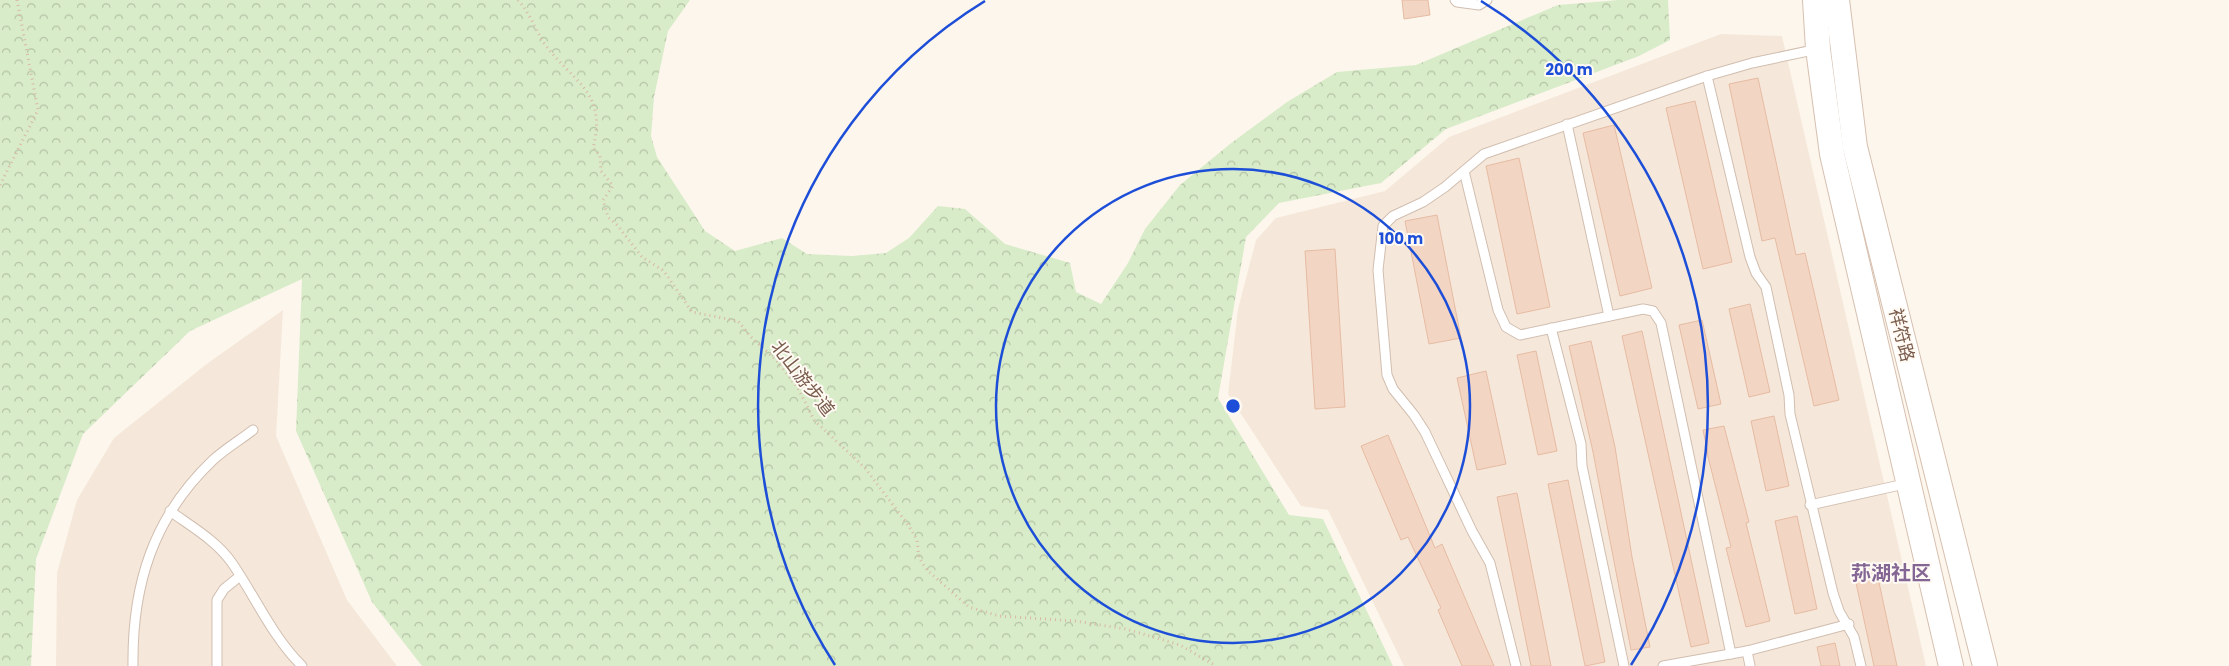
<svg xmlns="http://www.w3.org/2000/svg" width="2229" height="666" viewBox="0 0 2229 666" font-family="Poppins,'Noto Sans SC',sans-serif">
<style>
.residential{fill:#f5e8da}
.forest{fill:url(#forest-crowns)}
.building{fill:#f3d5c3;stroke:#e6bba3}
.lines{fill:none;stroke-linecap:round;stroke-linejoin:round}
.service-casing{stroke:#d1beb0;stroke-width:11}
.secondary-casing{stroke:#d6c0b0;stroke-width:26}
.path{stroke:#d9b8a5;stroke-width:3;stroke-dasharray:1 4;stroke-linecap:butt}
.service{stroke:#fff;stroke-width:9}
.secondary{stroke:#fff;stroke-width:24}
.ring{fill:none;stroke:#1d4ed8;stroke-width:2.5}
.labels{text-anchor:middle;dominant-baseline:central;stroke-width:4;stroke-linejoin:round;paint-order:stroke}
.street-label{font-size:18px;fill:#7a5c4d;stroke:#fffaf3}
.quarter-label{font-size:20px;font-weight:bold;fill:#846695;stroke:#fffaf3}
.centre{fill:#1d4ed8;stroke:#fffaf3;stroke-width:2.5}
.ring-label{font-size:15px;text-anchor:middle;font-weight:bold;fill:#1d4ed8;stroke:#fffaf3;stroke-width:4;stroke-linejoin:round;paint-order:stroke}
</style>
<defs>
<pattern id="forest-crowns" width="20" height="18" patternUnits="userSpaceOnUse" patternTransform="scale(1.25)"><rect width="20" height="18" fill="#d8ecc9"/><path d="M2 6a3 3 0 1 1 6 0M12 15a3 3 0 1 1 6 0" fill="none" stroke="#b4c2a5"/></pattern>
</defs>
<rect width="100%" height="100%" fill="#fdf6ec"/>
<!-- residential -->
<g class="residential">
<polygon points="1721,34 1782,36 1926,666 1404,666 1328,510 1301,506 1228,394 1238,309 1256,240 1276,218 1385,191 1449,137"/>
<polygon points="283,310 276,436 347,600 397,666 56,666 57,573 77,500 114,438 208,363"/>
</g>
<!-- forest -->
<polygon class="forest" points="0,0 690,0 668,31 654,97 651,136 657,157 705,231 735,251 782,238 807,254 852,256 886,253 909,238 938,206 965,209 1005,244 1070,263 1076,292 1101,304 1128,263 1145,229 1180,185 1230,144 1287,102 1337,72 1416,65 1558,5 1619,0 1668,0 1670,40 1639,56 1446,129 1381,183 1279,203 1246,237 1218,398 1289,515 1323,519 1393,666 422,666 372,602 296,431 302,279 190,331 83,434 36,559 31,666 0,666"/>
<!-- building -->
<g class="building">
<polygon points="1402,0 1428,0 1430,15 1404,19"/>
<polygon points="1758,78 1796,255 1805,253 1839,400 1814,406 1775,238 1762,241 1729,84"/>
<polygon points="1695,101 1732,262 1703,269 1666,108"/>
<polygon points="1614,125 1652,288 1620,296 1583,133"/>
<polygon points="1519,158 1550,307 1517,314 1486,166"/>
<polygon points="1437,215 1461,338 1429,344 1405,221"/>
<polygon points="1335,249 1345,407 1315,409 1305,251"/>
<polygon points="1750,304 1770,392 1749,397 1729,309"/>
<polygon points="1702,320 1721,404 1698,409 1679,325"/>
<polygon points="1642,331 1709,643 1691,647 1622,336"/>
<polygon points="1591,341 1615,447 1632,557 1650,647 1631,650 1593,452 1569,346"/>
<polygon points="1536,351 1557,451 1538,455 1517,355"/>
<polygon points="1486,371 1506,464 1477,470 1457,378"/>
<polygon points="1774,416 1789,486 1766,491 1751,421"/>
<polygon points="1724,426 1749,522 1746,523 1770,621 1746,627 1726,548 1731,547 1707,453 1708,453 1703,430"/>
<polygon points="1388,435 1435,548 1442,544 1494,666 1462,666 1438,610 1441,608 1408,537 1401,540 1361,446"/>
<polygon points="1568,480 1605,662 1585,666 1548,484"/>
<polygon points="1517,493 1551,666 1531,666 1497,497"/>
<polygon points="1797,516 1817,609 1795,614 1775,521"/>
<polygon points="1875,564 1897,666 1874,666 1853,569"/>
<polygon points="1835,643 1840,666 1821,666 1817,647"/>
</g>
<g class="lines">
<defs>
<g id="service">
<polyline points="1455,0 1457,2 1479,5 1487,0"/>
<polyline points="1707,76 1750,257 1756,273 1766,287 1789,395 1790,414 1833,593 1839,611 1854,637 1861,666"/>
<polyline points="1567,124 1609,316"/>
<polyline points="1464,171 1498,310 1506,327 1520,335 1643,309 1653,311 1661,323 1731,654"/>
<polyline points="1551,328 1581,444 1582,466 1624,666"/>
<polyline points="1810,505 1909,483"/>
<path d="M170 511C192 527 217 541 232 563 256 598 272 636 302 666"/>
<polyline points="1747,651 1750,666"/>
<path d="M133 666C132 585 153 517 213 460 225 449 240 440 253 430"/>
<polyline points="217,666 217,600 224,589 240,576"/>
<polyline points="1516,666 1490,563 1472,531 1425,432 1414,415 1393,389 1387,375 1378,270 1383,226 1393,216 1423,202 1445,187 1484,154 1707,76 1752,63 1818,49"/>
<polyline points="1663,666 1747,651 1849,624"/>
</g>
<g id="secondary">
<polyline points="1815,0 1818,49 1832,154 1951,666"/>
<polyline points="1837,0 1855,147 1985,666"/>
</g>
</defs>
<!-- service casing -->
<use href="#service" class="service-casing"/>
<!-- secondary casing -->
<use href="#secondary" class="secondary-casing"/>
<!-- path -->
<g class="path">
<path d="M518 0C530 13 535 29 544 43 572 82 608 91 593 148L600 155 601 171 613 186 603 200 608 217 618 226 642 257 664 271 692 312 738 321 751 337 776 360 798 388 814 420 865 468 909 526 917 540 919 558 927 570 969 607 999 616 1075 621 1126 629 1180 645 1216 666"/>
<polyline points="0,185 38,110 17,0"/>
</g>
<!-- service -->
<use href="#service" class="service"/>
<!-- secondary -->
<use href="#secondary" class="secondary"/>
</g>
<!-- distance rings -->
<g class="ring">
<circle cx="1233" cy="406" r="237"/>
<path d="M835 665A475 475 0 0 1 985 1M1481 1A475 475 0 0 1 1631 665"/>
</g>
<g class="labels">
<!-- street labels -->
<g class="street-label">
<text transform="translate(1902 335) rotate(76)">祥符路</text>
<text transform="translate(803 378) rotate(52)">北山游步道</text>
</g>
<!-- quarter labels -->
<g class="quarter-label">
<text x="1891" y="573">荪湖社区</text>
</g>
</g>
<circle cx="1233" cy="406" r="8" class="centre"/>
<g class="ring-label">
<text x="1569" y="75">200 m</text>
<text x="1401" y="244">100 m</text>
</g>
</svg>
